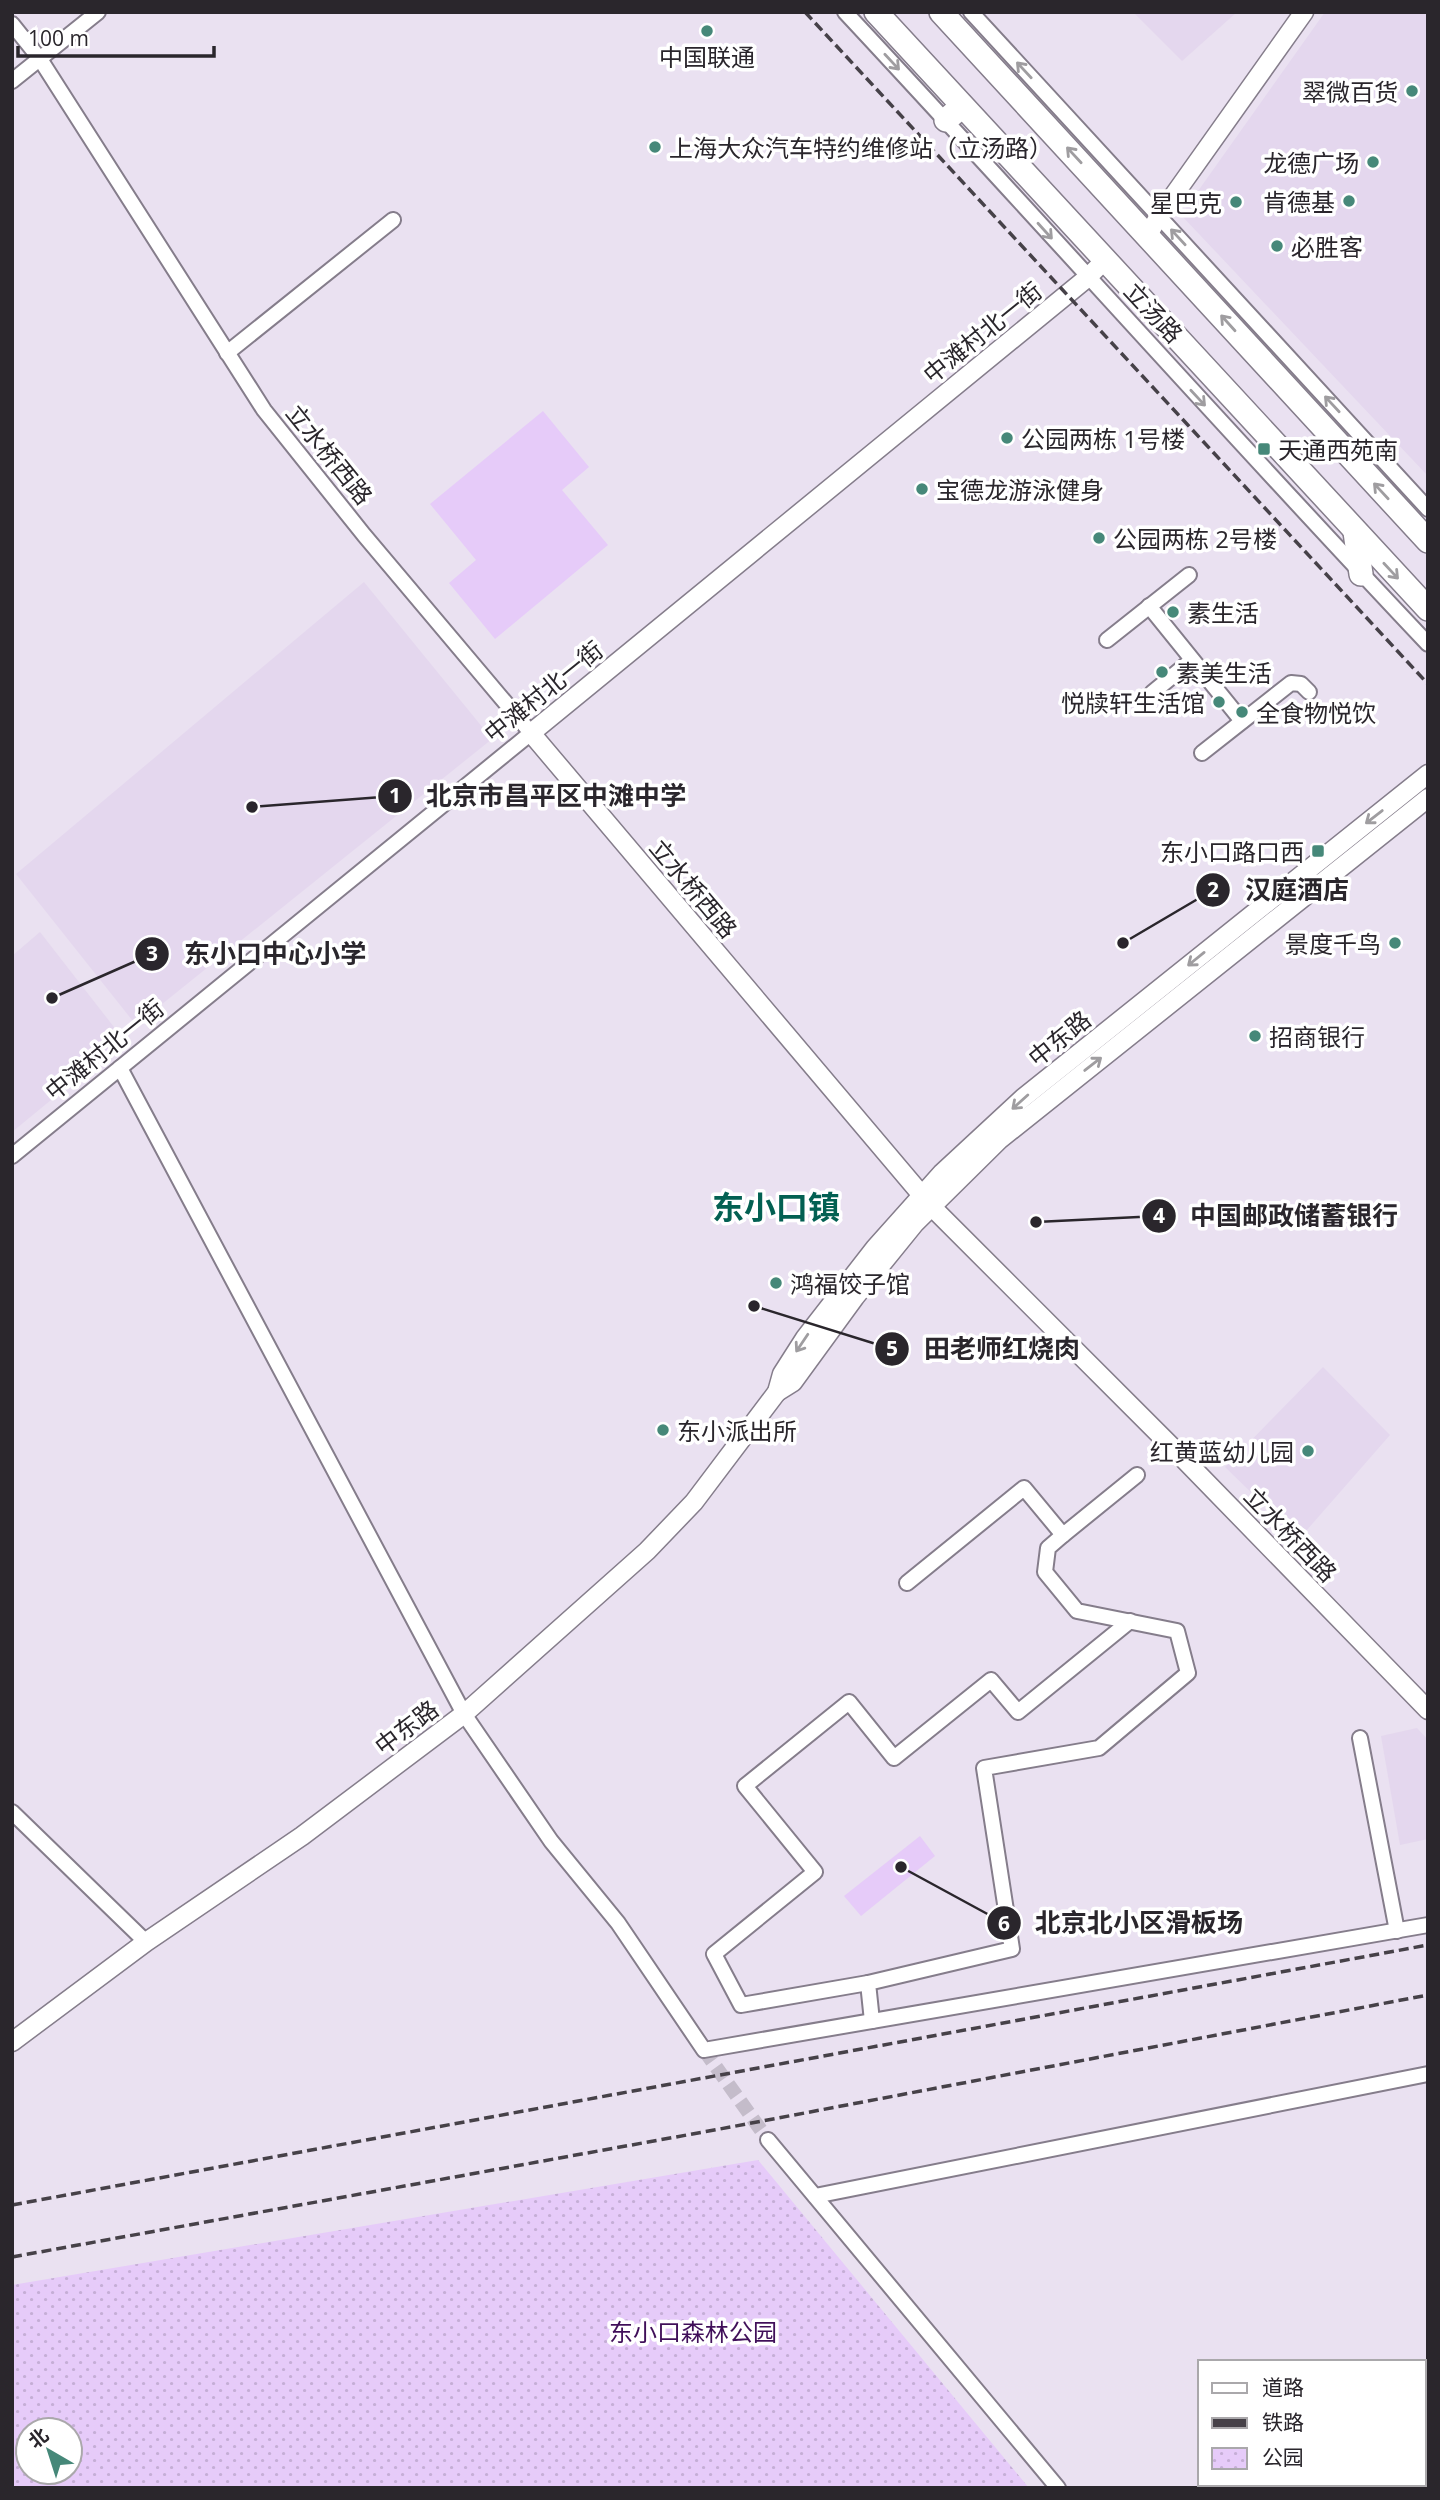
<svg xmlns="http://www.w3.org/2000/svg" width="1440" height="2500" viewBox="0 0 1440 2500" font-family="'Open Sans','Noto Sans SC',sans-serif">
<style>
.built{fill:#e4d7ee}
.park{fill:url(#park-dots);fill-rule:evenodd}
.garden{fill:#e6cbf9}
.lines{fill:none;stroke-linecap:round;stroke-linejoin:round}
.minor-tunnel{stroke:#c4bcca;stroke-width:14;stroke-dasharray:14 7;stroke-linecap:butt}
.minor-casing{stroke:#857d8b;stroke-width:18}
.tertiary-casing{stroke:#857d8b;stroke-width:21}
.primary-casing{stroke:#857d8b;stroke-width:26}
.minor{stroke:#fff;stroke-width:14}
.tertiary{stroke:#fff;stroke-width:18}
.primary{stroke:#fff;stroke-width:23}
.rail{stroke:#464148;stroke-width:3.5;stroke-dasharray:10 5;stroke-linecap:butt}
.oneway{stroke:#9f9da0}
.poi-dot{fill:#468879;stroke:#fff;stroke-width:2.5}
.labels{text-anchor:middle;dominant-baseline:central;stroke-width:7;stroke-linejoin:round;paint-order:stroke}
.poi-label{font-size:24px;fill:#2a262c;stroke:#fff;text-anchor:start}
.street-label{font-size:24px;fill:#2a262c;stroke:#fff}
.park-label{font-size:24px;fill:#400f59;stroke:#fff}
.district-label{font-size:32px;font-weight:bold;fill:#036052;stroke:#fff}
.leader{fill:none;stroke:#2a262c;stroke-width:2.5}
.callout-dot{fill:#2a262c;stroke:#fff;stroke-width:2.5}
.mark-label{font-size:21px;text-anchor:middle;font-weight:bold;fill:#fff}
.callout-label{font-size:26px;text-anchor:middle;font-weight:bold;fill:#2a262c;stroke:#fff;stroke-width:7;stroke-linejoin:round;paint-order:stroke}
</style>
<defs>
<pattern id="park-dots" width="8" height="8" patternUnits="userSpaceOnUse" patternTransform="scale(1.75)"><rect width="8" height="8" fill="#e6cbf9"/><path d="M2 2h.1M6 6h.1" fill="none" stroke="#c5aed6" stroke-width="1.8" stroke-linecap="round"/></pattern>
</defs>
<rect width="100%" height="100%" fill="#eae1f1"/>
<!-- built -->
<g class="built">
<polygon points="1133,12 1237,12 1182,61"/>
<polygon points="1325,12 1428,12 1428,476 1181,215"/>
<polygon points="364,582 492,739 136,1025 16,874"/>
<polygon points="40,932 124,1040 12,1132 12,956"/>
<polygon points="1323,1367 1390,1435 1299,1539 1225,1467"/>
<polygon points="1417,1728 1428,1740 1428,1839 1400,1845 1381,1736"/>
</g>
<!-- park -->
<path class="park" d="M758 2160 1029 2488H12V2285ZM28 2430H70V2472H28Z"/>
<!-- garden -->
<g class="garden">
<polygon points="543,411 589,467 562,490 608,545 495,639 449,583 476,560 430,504"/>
<polygon points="920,1836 935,1856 861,1916 844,1896"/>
</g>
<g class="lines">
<!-- minor-tunnel -->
<polyline class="minor-tunnel" points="704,2050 768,2140"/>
<defs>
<g id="minor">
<path d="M845 12C1041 222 1231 436 1428 644"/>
<polyline points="971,12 1428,509"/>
<polyline points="12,24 40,59 264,410 364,535 531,733 12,1156"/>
<polyline points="12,81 98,12"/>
<polyline points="227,353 393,220"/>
<polyline points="1149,606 1242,721"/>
<polyline points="1107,640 1189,575"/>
<polyline points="1152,693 1192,660"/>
<polyline points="1202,753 1291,683 1301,684 1309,692"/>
<polyline points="120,1068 464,1714 551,1841 618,1923 704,2050 1428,1925"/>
<polyline points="907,1583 1024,1488 1063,1535 1137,1475"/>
<polyline points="1360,1738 1397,1931"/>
<polyline points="12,1812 146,1942"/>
<polyline points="868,1983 741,2005 714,1954 815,1872 745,1786 849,1702 894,1758 991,1680 1018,1712 1130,1621"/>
<polyline points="872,2021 868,1983 1012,1949 984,1768 1099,1748 1188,1673 1177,1631 1077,1611 1045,1572 1048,1548 1063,1535"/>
<polyline points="768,2140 1058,2488"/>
<polyline points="815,2196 1428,2074"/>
</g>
<g id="tertiary">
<polyline points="1148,235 1159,216 1304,12"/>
<polyline points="1104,261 1087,278 531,733 931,1206 1171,1446 1428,1710"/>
<polyline points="777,1392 793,1382 855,1297 915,1223 999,1140 1428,798"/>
<polyline points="12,2042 146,1942 302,1836 464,1714 647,1551 694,1502 777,1392 782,1374 805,1338 875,1248 942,1173 1023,1098 1428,774"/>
</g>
<g id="primary">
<polyline points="876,12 1428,609"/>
<polyline points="941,12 1428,541"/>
<polyline points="946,120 962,106"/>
<polyline points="1355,532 1361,574"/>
</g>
</defs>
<!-- minor casing -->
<use href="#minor" class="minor-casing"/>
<!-- tertiary casing -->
<use href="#tertiary" class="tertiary-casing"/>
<!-- primary casing -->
<use href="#primary" class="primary-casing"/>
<!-- minor -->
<use href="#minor" class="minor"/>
<!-- tertiary -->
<use href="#tertiary" class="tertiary"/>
<!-- primary -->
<use href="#primary" class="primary"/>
<!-- rail -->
<g class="rail">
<polyline points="805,12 1428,684"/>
<polyline points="12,2205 1428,1945"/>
<polyline points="12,2257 720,2129 1428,1995"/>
</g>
</g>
<!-- one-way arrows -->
<defs><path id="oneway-shaft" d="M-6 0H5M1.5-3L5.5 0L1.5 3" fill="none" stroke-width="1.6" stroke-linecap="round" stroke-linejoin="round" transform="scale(1.75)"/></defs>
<g class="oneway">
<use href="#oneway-shaft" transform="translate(892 62) rotate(47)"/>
<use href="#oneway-shaft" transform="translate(1024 70) rotate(-133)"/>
<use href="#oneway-shaft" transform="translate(1074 155) rotate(-133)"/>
<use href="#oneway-shaft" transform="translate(1045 231) rotate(48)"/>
<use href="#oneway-shaft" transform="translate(1178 237) rotate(-133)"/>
<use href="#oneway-shaft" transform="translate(1228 323) rotate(-132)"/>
<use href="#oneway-shaft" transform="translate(1198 398) rotate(47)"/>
<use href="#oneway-shaft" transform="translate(1332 404) rotate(-133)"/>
<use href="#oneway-shaft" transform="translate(1381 491) rotate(-133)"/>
<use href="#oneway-shaft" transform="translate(1391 571) rotate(47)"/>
<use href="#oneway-shaft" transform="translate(1374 817) rotate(142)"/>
<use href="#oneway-shaft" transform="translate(1196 959) rotate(141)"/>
<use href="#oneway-shaft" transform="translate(1093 1064) rotate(-38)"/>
<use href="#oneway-shaft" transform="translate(1020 1102) rotate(138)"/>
<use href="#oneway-shaft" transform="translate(802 1343) rotate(124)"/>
</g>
<!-- markers -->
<g class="poi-dot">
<circle cx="707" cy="31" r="7"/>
<circle cx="1412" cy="91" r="7"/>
<circle cx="655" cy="147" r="7"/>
<circle cx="1373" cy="162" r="7"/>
<circle cx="1349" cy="201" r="7"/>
<circle cx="1236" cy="202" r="7"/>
<circle cx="1277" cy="246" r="7"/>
<circle cx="1007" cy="438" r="7"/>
<rect x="1257" y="442" width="14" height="14" rx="3.5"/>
<circle cx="922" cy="489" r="7"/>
<circle cx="1099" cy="538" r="7"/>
<circle cx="1173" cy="612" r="7"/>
<circle cx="1162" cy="672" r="7"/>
<circle cx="1219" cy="702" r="7"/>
<circle cx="1242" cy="712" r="7"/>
<rect x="1311" y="844" width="14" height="14" rx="3.5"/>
<circle cx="1395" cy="943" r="7"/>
<circle cx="1255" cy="1036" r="7"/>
<circle cx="776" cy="1283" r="7"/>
<circle cx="663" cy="1430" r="7"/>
<circle cx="1308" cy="1451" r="7"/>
</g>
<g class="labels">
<!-- poi labels -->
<g class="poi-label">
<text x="707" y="56" text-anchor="middle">中国联通</text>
<text x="1398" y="91" text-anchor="end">翠微百货</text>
<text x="669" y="147">上海大众汽车特约维修站（立汤路）</text>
<text x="1359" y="162" text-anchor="end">龙德广场</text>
<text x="1335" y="201" text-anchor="end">肯德基</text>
<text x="1222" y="202" text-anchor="end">星巴克</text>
<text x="1291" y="246">必胜客</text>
<text x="1021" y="438">公园两栋 1号楼</text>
<text x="1278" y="449">天通西苑南</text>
<text x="936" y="489">宝德龙游泳健身</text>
<text x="1113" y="538">公园两栋 2号楼</text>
<text x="1187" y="612">素生活</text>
<text x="1176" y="672">素美生活</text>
<text x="1205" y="702" text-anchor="end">悦牍轩生活馆</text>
<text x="1256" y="712">全食物悦饮</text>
<text x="1304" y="851" text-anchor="end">东小口路口西</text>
<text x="1381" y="943" text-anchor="end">景度千鸟</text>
<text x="1269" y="1036">招商银行</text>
<text x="790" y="1283">鸿福饺子馆</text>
<text x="677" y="1430">东小派出所</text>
<text x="1294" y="1451" text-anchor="end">红黄蓝幼儿园</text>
</g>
<!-- street labels -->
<g class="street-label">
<text transform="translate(1154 312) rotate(47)">立汤路</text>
<text transform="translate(982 332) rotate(-39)">中滩村北一街</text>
<text transform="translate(330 454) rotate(51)">立水桥西路</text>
<text transform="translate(543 691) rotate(-39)">中滩村北一街</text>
<text transform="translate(694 888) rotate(50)">立水桥西路</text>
<text transform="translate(1059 1038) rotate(-39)">中东路</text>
<text transform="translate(104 1049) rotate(-39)">中滩村北一街</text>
<text transform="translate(1291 1534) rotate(46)">立水桥西路</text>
<text transform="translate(406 1727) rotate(-37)">中东路</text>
</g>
<!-- park labels -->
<g class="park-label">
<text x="693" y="2331">东小口森林公园</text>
</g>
<!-- district labels -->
<g class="district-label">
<text x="776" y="1206">东小口镇</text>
</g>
</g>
<!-- callouts -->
<path class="leader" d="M252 807L395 796M1123 943L1213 890M52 998L152 954M1036 1222L1159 1216M754 1306L892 1349M901 1867L1004 1923"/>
<g class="callout-dot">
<circle cx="252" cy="807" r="7"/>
<circle cx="1123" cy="943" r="7"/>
<circle cx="52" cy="998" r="7"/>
<circle cx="1036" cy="1222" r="7"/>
<circle cx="754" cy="1306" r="7"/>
<circle cx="901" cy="1867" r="7"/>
<circle cx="395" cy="796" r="18"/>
<circle cx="1213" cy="890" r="18"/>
<circle cx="152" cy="954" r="18"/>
<circle cx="1159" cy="1216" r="18"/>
<circle cx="892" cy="1349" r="18"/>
<circle cx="1004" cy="1923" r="18"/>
</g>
<g class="mark-label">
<text x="395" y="803">1</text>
<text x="1213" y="897">2</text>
<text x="152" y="961">3</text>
<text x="1159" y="1223">4</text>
<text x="892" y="1356">5</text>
<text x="1004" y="1931">6</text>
</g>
<g class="callout-label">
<text x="556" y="805">北京市昌平区中滩中学</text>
<text x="1297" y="899">汉庭酒店</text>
<text x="275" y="963">东小口中心小学</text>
<text x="1294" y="1225">中国邮政储蓄银行</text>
<text x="1002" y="1358">田老师红烧肉</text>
<text x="1139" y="1932">北京北小区滑板场</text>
</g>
<!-- border -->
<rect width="1440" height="2500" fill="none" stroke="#2a262c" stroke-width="28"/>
<!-- legend -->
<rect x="1198" y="2360" width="228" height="126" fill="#ffffff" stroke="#aaa8ab" stroke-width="2"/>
<rect x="1212" y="2383" width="35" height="10" fill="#ffffff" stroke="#aaa8ab" stroke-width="2"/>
<text x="1262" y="2395" font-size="21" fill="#2a262c">道路</text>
<rect x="1212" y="2418" width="35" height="10" fill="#464148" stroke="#aaa8ab" stroke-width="2"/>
<text x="1262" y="2430" font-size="21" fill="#2a262c">铁路</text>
<rect x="1212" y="2448" width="35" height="21" fill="url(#park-dots)" stroke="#aaa8ab" stroke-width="2"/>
<text x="1262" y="2465" font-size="21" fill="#2a262c">公园</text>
<!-- north arrow -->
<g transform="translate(49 2451) rotate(321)"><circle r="33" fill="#ffffff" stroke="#aaa8ab" stroke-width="2"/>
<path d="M0-5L12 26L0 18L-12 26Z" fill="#468879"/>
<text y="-10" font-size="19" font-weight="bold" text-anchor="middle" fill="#2a262c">北</text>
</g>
<!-- scale -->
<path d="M18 46v10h196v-10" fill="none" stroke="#2a262c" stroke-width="3.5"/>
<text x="28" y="46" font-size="21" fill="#2a262c" stroke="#ffffff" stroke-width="5" paint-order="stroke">100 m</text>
</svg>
